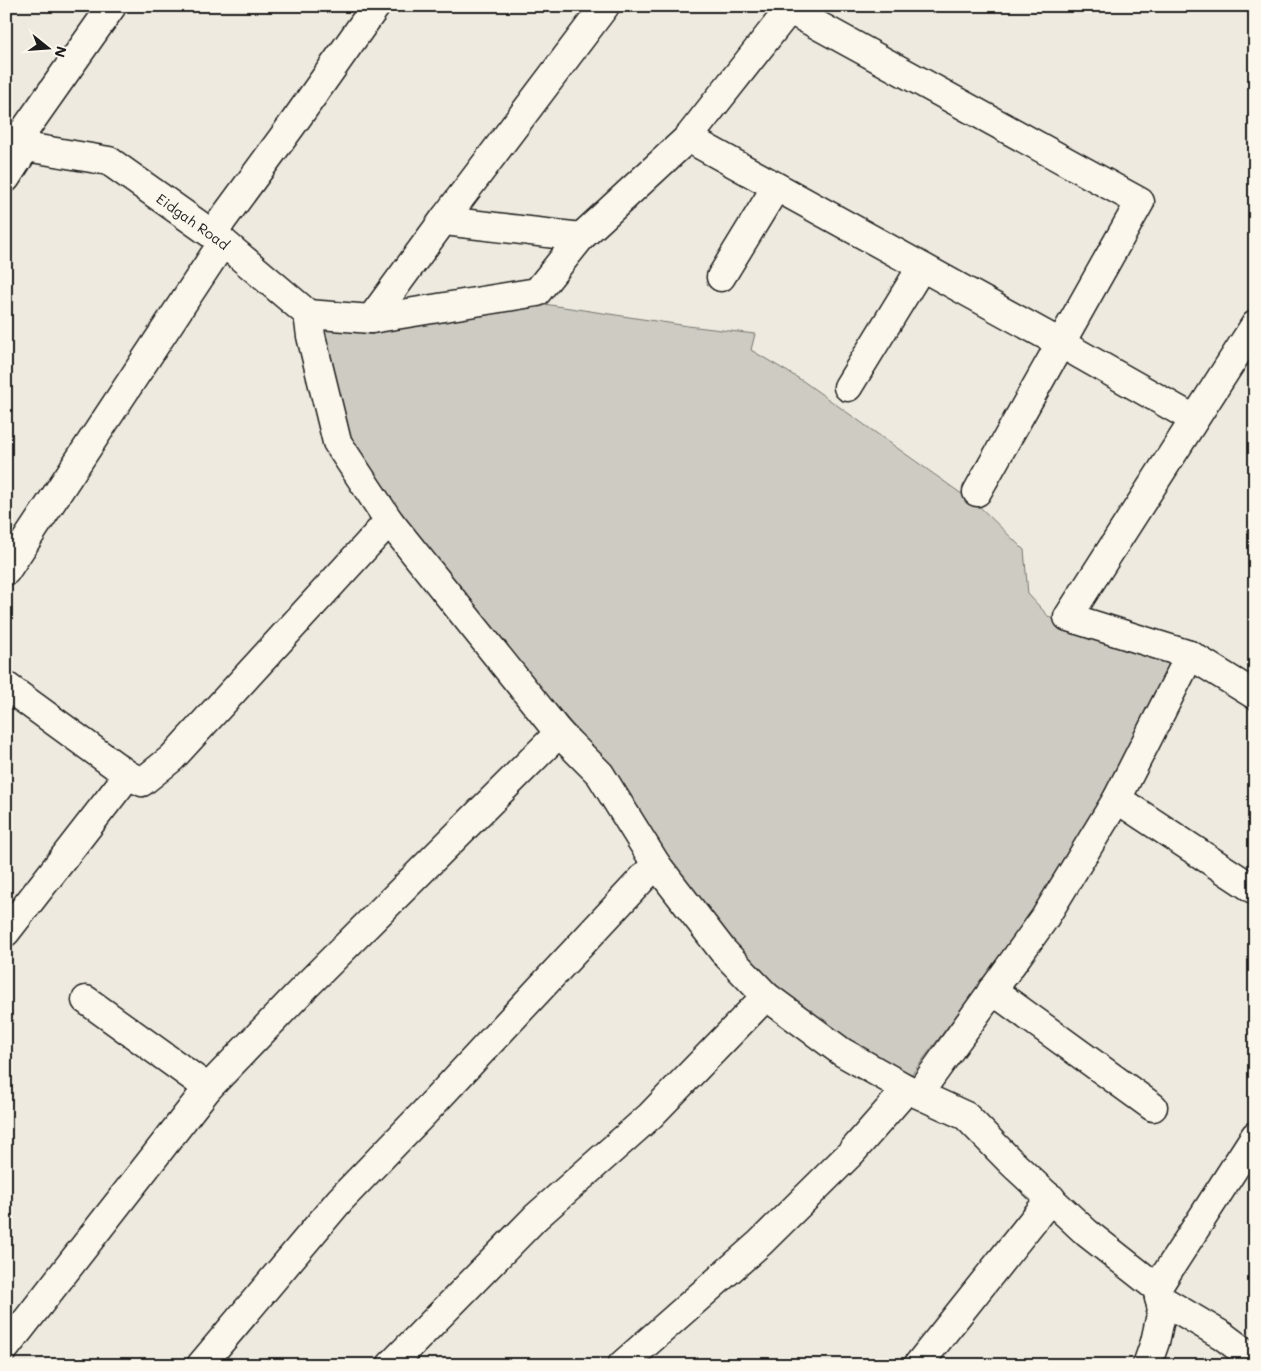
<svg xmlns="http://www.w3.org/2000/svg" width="1261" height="1371" viewBox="0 0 1261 1371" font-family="Mali,sans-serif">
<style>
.green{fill:#ceccc2;stroke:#75746f}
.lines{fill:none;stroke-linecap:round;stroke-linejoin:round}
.minor-casing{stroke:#1c1c1c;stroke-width:31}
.minor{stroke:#fbf7ec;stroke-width:28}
.labels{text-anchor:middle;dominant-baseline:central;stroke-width:4;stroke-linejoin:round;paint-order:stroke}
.street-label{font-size:14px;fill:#1c1c1c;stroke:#fbf7ec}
</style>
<rect width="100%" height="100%" fill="#eeeadf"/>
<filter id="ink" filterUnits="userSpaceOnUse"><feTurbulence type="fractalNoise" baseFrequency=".02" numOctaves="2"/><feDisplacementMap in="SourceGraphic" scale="10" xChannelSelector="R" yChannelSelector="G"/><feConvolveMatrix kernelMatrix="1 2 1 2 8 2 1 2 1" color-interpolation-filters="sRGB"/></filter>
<g filter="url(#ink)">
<!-- green -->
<polygon class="green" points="544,304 688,326 755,334 751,350 803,381 980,507 1024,550 1028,594 1049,617 1086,634 1172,658 1167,674 1078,848 980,984 912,1074 865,1056 808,1015 738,948 680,874 626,799 594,749 437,569 359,452 339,411 323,329 381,327"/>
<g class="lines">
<defs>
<g id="minor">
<polyline points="790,10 1140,202 977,492"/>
<path id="s1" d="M6 135 26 147 109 161 223 242 308 314 371 319 537 292 581 237"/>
<polyline points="688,138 792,6"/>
<polyline points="17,141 112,6"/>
<polyline points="6,178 26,147"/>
<polyline points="445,218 605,6"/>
<polyline points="212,234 292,125 376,6"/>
<polyline points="721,277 776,187"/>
<polyline points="308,314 311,336 337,442 389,521 559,733 600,774 656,864 723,951 766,996 842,1052 907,1089 966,1116 1010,1161 1087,1233 1157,1288 1162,1310 1155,1342 1147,1365"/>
<polyline points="371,319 445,218 453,222 581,237 688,138 1060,343 1194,419"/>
<polyline points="1255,325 1068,617 1190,655 1255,695"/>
<polyline points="848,387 921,268"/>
<polyline points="6,571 223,242"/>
<polyline points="6,686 128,775 142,782 172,758 389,521"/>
<polyline points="1117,799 1255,890"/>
<polyline points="6,932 128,775"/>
<polyline points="992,990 1153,1107"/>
<polyline points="86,1000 208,1088"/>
<polyline points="919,1093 1044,919 1117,799 1190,655"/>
<polyline points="1157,1288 1255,1136"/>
<polyline points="1159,1298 1223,1336 1255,1360"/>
<polyline points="6,1347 208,1088 306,986 559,733"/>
<polyline points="201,1365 340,1200 424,1113 656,864"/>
<polyline points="391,1365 536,1217 650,1116 766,996"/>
<polyline points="622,1365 760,1243 851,1153 907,1089"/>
<polyline points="918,1365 1051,1198"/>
</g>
</defs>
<!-- minor casing -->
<use href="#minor" class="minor-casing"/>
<!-- minor -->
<use href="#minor" class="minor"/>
</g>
</g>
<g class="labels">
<!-- street labels -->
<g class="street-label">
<text stroke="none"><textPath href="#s1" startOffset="211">Eidgah Road</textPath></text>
</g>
</g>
<!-- margin -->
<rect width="1261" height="1371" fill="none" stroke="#fbf7ec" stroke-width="25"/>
<rect x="12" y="12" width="1236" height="1346" fill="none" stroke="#1c1c1c" stroke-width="2" filter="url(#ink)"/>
<!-- north arrow -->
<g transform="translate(48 48) rotate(107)" stroke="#fbf7ec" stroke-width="4" paint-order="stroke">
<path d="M0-4L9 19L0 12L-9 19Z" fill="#1c1c1c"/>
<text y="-8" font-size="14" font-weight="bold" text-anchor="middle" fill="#1c1c1c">N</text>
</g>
</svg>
